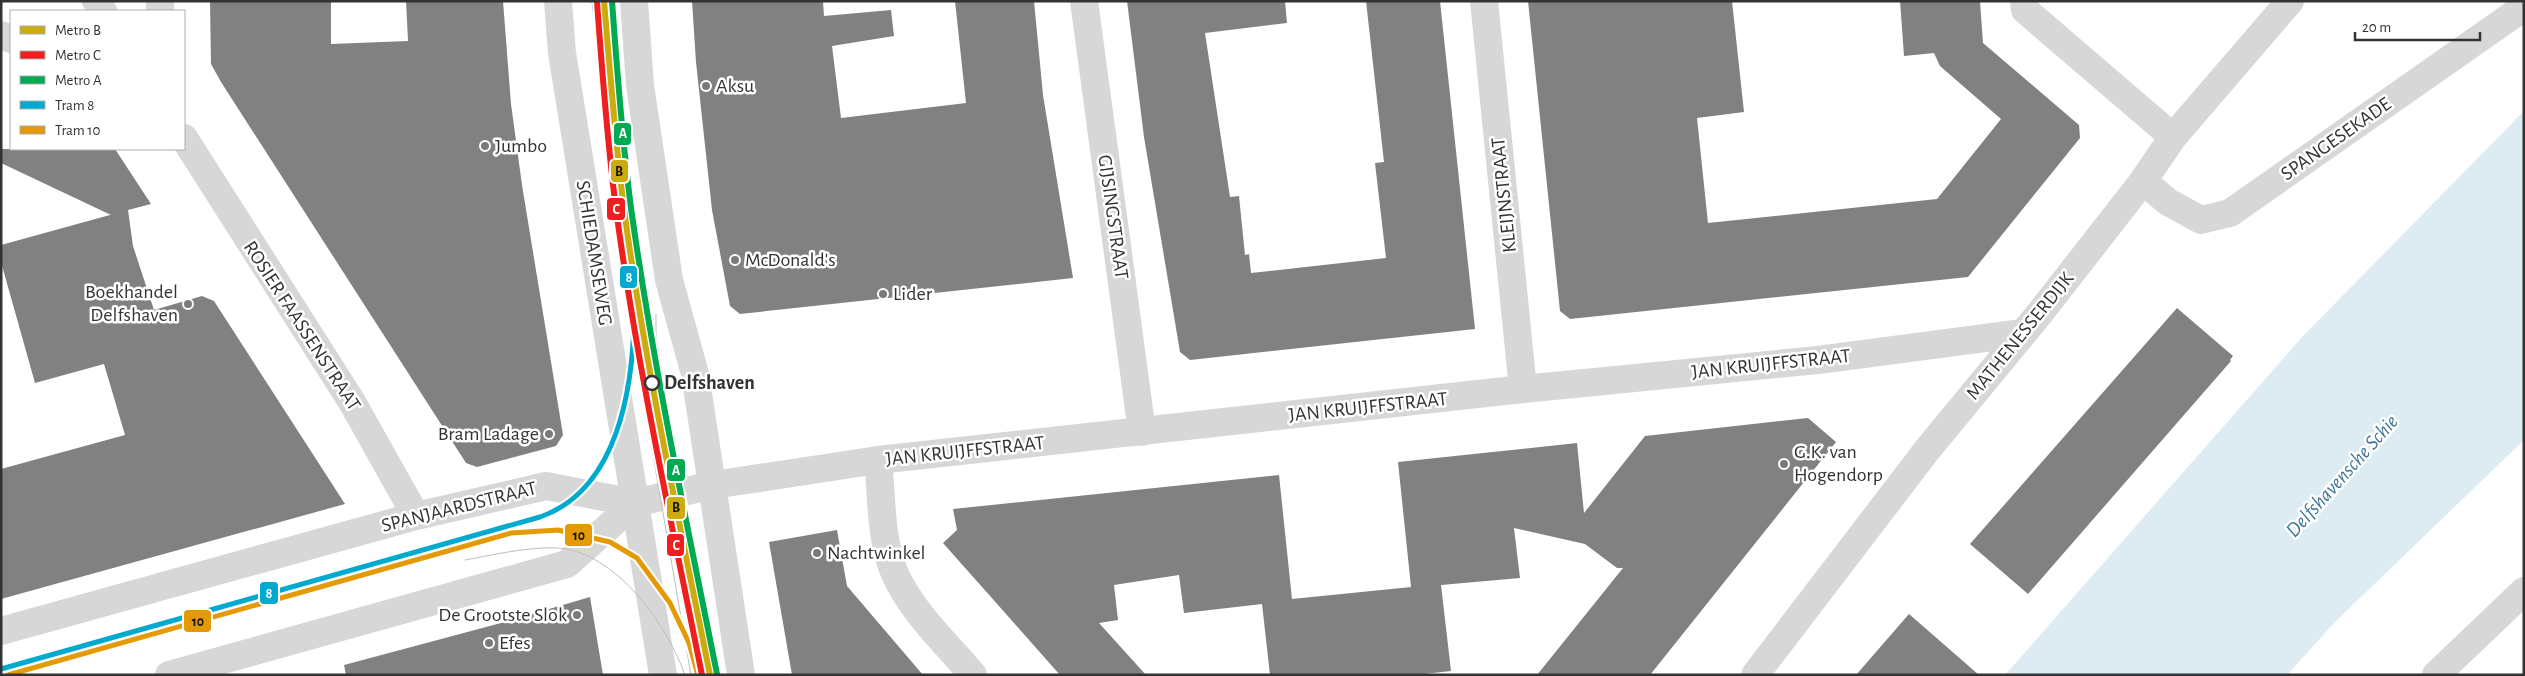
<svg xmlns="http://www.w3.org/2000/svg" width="2525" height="676" viewBox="0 0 2525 676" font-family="'Alegreya Sans',sans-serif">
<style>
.water{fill:#ddebf3}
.building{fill:#818181}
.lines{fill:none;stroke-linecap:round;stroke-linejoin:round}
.minor{stroke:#d7d7d7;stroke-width:28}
.tertiary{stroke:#d7d7d7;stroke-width:28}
.tram{stroke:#bebebe;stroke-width:1}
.tram-1-casing{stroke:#fff;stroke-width:9}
.tram-2-casing{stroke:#fff;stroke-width:9}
.tram-1{stroke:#00a9ce;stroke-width:5}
.tram-2{stroke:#e39a05;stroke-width:5}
.metro-1-casing{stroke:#fff;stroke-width:10}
.metro-2-casing{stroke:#fff;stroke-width:10}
.metro-3-casing{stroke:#fff;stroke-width:10}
.metro-1{stroke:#ccab0e;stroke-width:6}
.metro-2{stroke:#ef1f1f;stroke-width:6}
.metro-3{stroke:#00aa50;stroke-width:6}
.poi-dot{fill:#7a7a7a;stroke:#fff;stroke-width:2}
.stop-dot{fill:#fff;stroke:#333;stroke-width:2.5}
.labels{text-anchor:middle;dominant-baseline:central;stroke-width:5;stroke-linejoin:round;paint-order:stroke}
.poi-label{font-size:20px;fill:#333;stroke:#fff;text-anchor:start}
.street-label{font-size:20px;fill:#333;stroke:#fff}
.stop-label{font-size:20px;font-weight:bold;fill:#333;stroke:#fff;text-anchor:start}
.water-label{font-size:21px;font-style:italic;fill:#3f7597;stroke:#fff}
.line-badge{stroke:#fff;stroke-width:2}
.badge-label{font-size:14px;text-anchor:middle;font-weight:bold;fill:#fff}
.pale-badge-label{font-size:14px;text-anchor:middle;font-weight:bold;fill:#111}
</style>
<rect width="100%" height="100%" fill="#fff"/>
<!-- water -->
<polygon class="water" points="2524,111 2524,440 2335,622 2287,675 2005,675 2303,336"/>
<!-- building -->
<g class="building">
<polygon points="210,1 331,1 331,44 408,41 406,1 503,1 511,104 522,185 563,435 556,446 477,467 466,463 221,82 211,64"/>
<polygon points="692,1 823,1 824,16 891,10 894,36 832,46 841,118 966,103 955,1 1034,1 1043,95 1073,278 740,314 730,306 712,210 696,62"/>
<polygon points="1127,1 1285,1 1287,23 1205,33 1230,197 1239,196 1245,255 1249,254 1251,273 1386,258 1375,163 1384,162 1366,1 1440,1 1475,329 1190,360 1180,352 1144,137"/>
<polygon points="1528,1 1732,1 1744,112 1697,118 1708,223 1937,199 2001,119 1940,66 1934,53 1904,56 1900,1 1980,1 1983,43 2079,125 2080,138 1968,277 1570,319 1560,311"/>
<polygon points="1,149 115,149 151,204 128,210 133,246 154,310 202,296 214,301 345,504 1,599 1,469 125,435 104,364 35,383 1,262 1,245 128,210 111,215 1,163"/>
<polygon points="2177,308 2233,356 2230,360 2231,361 2028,594 1970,544"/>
<polygon points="1808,418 1836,442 1650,675 1537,675 1623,568 1617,568 1585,544 1514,528 1520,578 1441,585 1451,671 1415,675 1270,675 1262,604 1184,613 1179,575 1114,585 1118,620 1099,623 1146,675 1060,675 943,543 957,530 953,509 1279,475 1292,599 1411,587 1398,462 1577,443 1584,513 1645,436"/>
<polygon points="837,530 847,586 923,675 792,675 769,542"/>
<polygon points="590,597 603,675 346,675 344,665 501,623"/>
<polygon points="1909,614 1979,675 1856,675"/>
</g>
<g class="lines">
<!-- minor -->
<g class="minor">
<polyline points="96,1 103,11"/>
<polyline points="1084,1 1142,432"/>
<polyline points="1484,1 1523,389"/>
<polyline points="2024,1 2025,10 2173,137"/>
<polyline points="160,11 160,1"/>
<polyline points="1,35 11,39"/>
<polyline points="184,138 352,402 416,516"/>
<polyline points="2143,181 2168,202 2201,220 2230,213 2524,7"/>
<path d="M878 460C882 496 880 540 895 574 912 612 946 643 973 675"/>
<polyline points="713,485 878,460 1523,389 1818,360 2023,333"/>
<polyline points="1,631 416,516 546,486 635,503"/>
<polyline points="169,675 567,564 635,503"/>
<polyline points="1755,675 1927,450 2040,313 2143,181 2173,137 2290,1"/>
</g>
<!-- tertiary -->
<g class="tertiary">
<polyline points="558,1 562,53 663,675"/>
<polyline points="634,1 640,85 669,280 695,374 741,675"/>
<polyline points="635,503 713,485"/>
<polyline points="2436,675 2524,591"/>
</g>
<!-- tram -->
<g class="tram">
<polyline points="656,314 656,336 711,675"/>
<polyline points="634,315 633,339 691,675"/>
<path d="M465 560C493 555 543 543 571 550 623 563 668 627 685 675"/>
</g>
<defs>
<path id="tram-1" d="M1 669 540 517C618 490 633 388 634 317 634 302 630 286 628 272 625 240 621 209 617 178 609 119 602 60 594 1"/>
<polyline id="tram-2" points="8,675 511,533 558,530 610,542 637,558 670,603 689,643 698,675"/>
</defs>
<!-- tram-1 casing -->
<use href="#tram-1" class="tram-1-casing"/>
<!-- tram-2 casing -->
<use href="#tram-2" class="tram-2-casing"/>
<!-- tram-1 -->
<use href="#tram-1" class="tram-1"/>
<!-- tram-2 -->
<use href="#tram-2" class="tram-2"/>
<defs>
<path id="metro-1" d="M604 1C610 70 615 140 624 209 645 365 679 520 710 675"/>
<path id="metro-2" d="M597 2C602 71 607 140 616 209 637 366 671 520 702 675"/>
<path id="metro-3" d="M612 1C617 70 622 140 631 208 653 365 686 519 717 674"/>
</defs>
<!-- metro-1 casing -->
<use href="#metro-1" class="metro-1-casing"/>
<!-- metro-2 casing -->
<use href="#metro-2" class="metro-2-casing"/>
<!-- metro-3 casing -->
<use href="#metro-3" class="metro-3-casing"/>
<!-- metro-1 -->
<use href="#metro-1" class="metro-1"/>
<!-- metro-2 -->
<use href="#metro-2" class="metro-2"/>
<!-- metro-3 -->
<use href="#metro-3" class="metro-3"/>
</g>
<!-- markers -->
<g class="poi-dot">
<circle cx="706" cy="86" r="5"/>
<circle cx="485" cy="146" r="5"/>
<circle cx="735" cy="260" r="5"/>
<circle cx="883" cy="294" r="5"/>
<circle cx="188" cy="304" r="5"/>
<circle cx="549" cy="434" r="5"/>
<circle cx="1784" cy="464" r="5"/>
<circle cx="817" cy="553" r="5"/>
<circle cx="577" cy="615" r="5"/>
<circle cx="489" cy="643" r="5"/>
</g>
<circle class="stop-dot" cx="652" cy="383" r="7"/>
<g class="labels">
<!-- poi labels -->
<g class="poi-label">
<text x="716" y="86">Aksu</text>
<text x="495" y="146">Jumbo</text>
<text x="745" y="260">McDonald's</text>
<text x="178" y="292" text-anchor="end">Boekhandel<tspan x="178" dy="23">Delfshaven</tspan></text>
<text x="893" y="294">Lider</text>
<text x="539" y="434" text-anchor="end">Bram Ladage</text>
<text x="1794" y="452">G.K. van<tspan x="1794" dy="23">Hogendorp</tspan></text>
<text x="827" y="553">Nachtwinkel</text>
<text x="567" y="615" text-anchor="end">De Grootste Slok</text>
<text x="499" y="643">Efes</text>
</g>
<!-- street labels -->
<g class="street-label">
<text transform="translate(2336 139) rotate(-35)">SPANGESEKADE</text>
<text transform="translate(1504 195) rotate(-96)">KLEIJNSTRAAT</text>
<text transform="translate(1113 217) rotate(82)">GIJSINGSTRAAT</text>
<text transform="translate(594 253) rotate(81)">SCHIEDAMSEWEG</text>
<text transform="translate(302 326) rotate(57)">ROSIER FAASSENSTRAAT</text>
<text transform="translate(2020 336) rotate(-51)">MATHENESSERDIJK</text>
<text transform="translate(1771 364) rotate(-6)">JAN KRUIJFFSTRAAT</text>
<text transform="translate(1368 407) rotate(-6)">JAN KRUIJFFSTRAAT</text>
<text transform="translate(965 451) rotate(-6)">JAN KRUIJFFSTRAAT</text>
<text transform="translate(459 507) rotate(-14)">SPANJAARDSTRAAT</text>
</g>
<!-- stop labels -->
<g class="stop-label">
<text x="664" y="383">Delfshaven</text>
</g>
<!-- water labels -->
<g class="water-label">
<text transform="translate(2342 476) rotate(-48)">Delfshavensche Schie</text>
</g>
</g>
<g class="line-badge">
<rect x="613" y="122" width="19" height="24" rx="5" fill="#00aa50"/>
<rect x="610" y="159" width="19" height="24" rx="5" fill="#ccab0e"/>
<rect x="606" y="197" width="20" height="24" rx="5" fill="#ef1f1f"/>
<rect x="619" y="265" width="19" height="24" rx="5" fill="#00a9ce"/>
<rect x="666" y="458" width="20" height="24" rx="5" fill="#00aa50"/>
<rect x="666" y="496" width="20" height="24" rx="5" fill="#ccab0e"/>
<rect x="564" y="523" width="29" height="24" rx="5" fill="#e39a05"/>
<rect x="666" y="533" width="19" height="24" rx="5" fill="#ef1f1f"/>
<rect x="259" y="581" width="20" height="24" rx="5" fill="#00a9ce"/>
<rect x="183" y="609" width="29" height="24" rx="5" fill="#e39a05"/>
</g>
<g class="badge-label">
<text x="623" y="138">A</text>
<text x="616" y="214">C</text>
<text x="629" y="282">8</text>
<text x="676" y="475">A</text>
<text x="676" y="550">C</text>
<text x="269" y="598">8</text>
</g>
<g class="pale-badge-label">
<text x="619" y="176">B</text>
<text x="676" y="512">B</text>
<text x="579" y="540">10</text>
<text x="198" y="626">10</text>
</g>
<!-- border -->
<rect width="2525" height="676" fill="none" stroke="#333333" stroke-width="5"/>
<!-- legend -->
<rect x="10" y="10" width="175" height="140" fill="#ffffff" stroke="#adadad"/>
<rect x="20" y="26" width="25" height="8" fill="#ccab0e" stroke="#adadad"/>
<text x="55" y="35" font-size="15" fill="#333333">Metro B</text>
<rect x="20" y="51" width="25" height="8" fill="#ef1f1f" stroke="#adadad"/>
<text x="55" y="60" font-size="15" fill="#333333">Metro C</text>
<rect x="20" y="76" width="25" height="8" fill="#00aa50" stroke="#adadad"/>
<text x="55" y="85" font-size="15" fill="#333333">Metro A</text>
<rect x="20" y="101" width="25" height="8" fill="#00a9ce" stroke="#adadad"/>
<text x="55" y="110" font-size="15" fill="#333333">Tram 8</text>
<rect x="20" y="126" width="25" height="8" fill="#e39a05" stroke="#adadad"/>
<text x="55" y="135" font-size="15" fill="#333333">Tram 10</text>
<!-- scale -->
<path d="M2355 32v8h125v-8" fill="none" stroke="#333333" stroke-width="2.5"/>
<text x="2362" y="32" font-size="15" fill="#333333" stroke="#ffffff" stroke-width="4" paint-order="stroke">20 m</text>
</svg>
